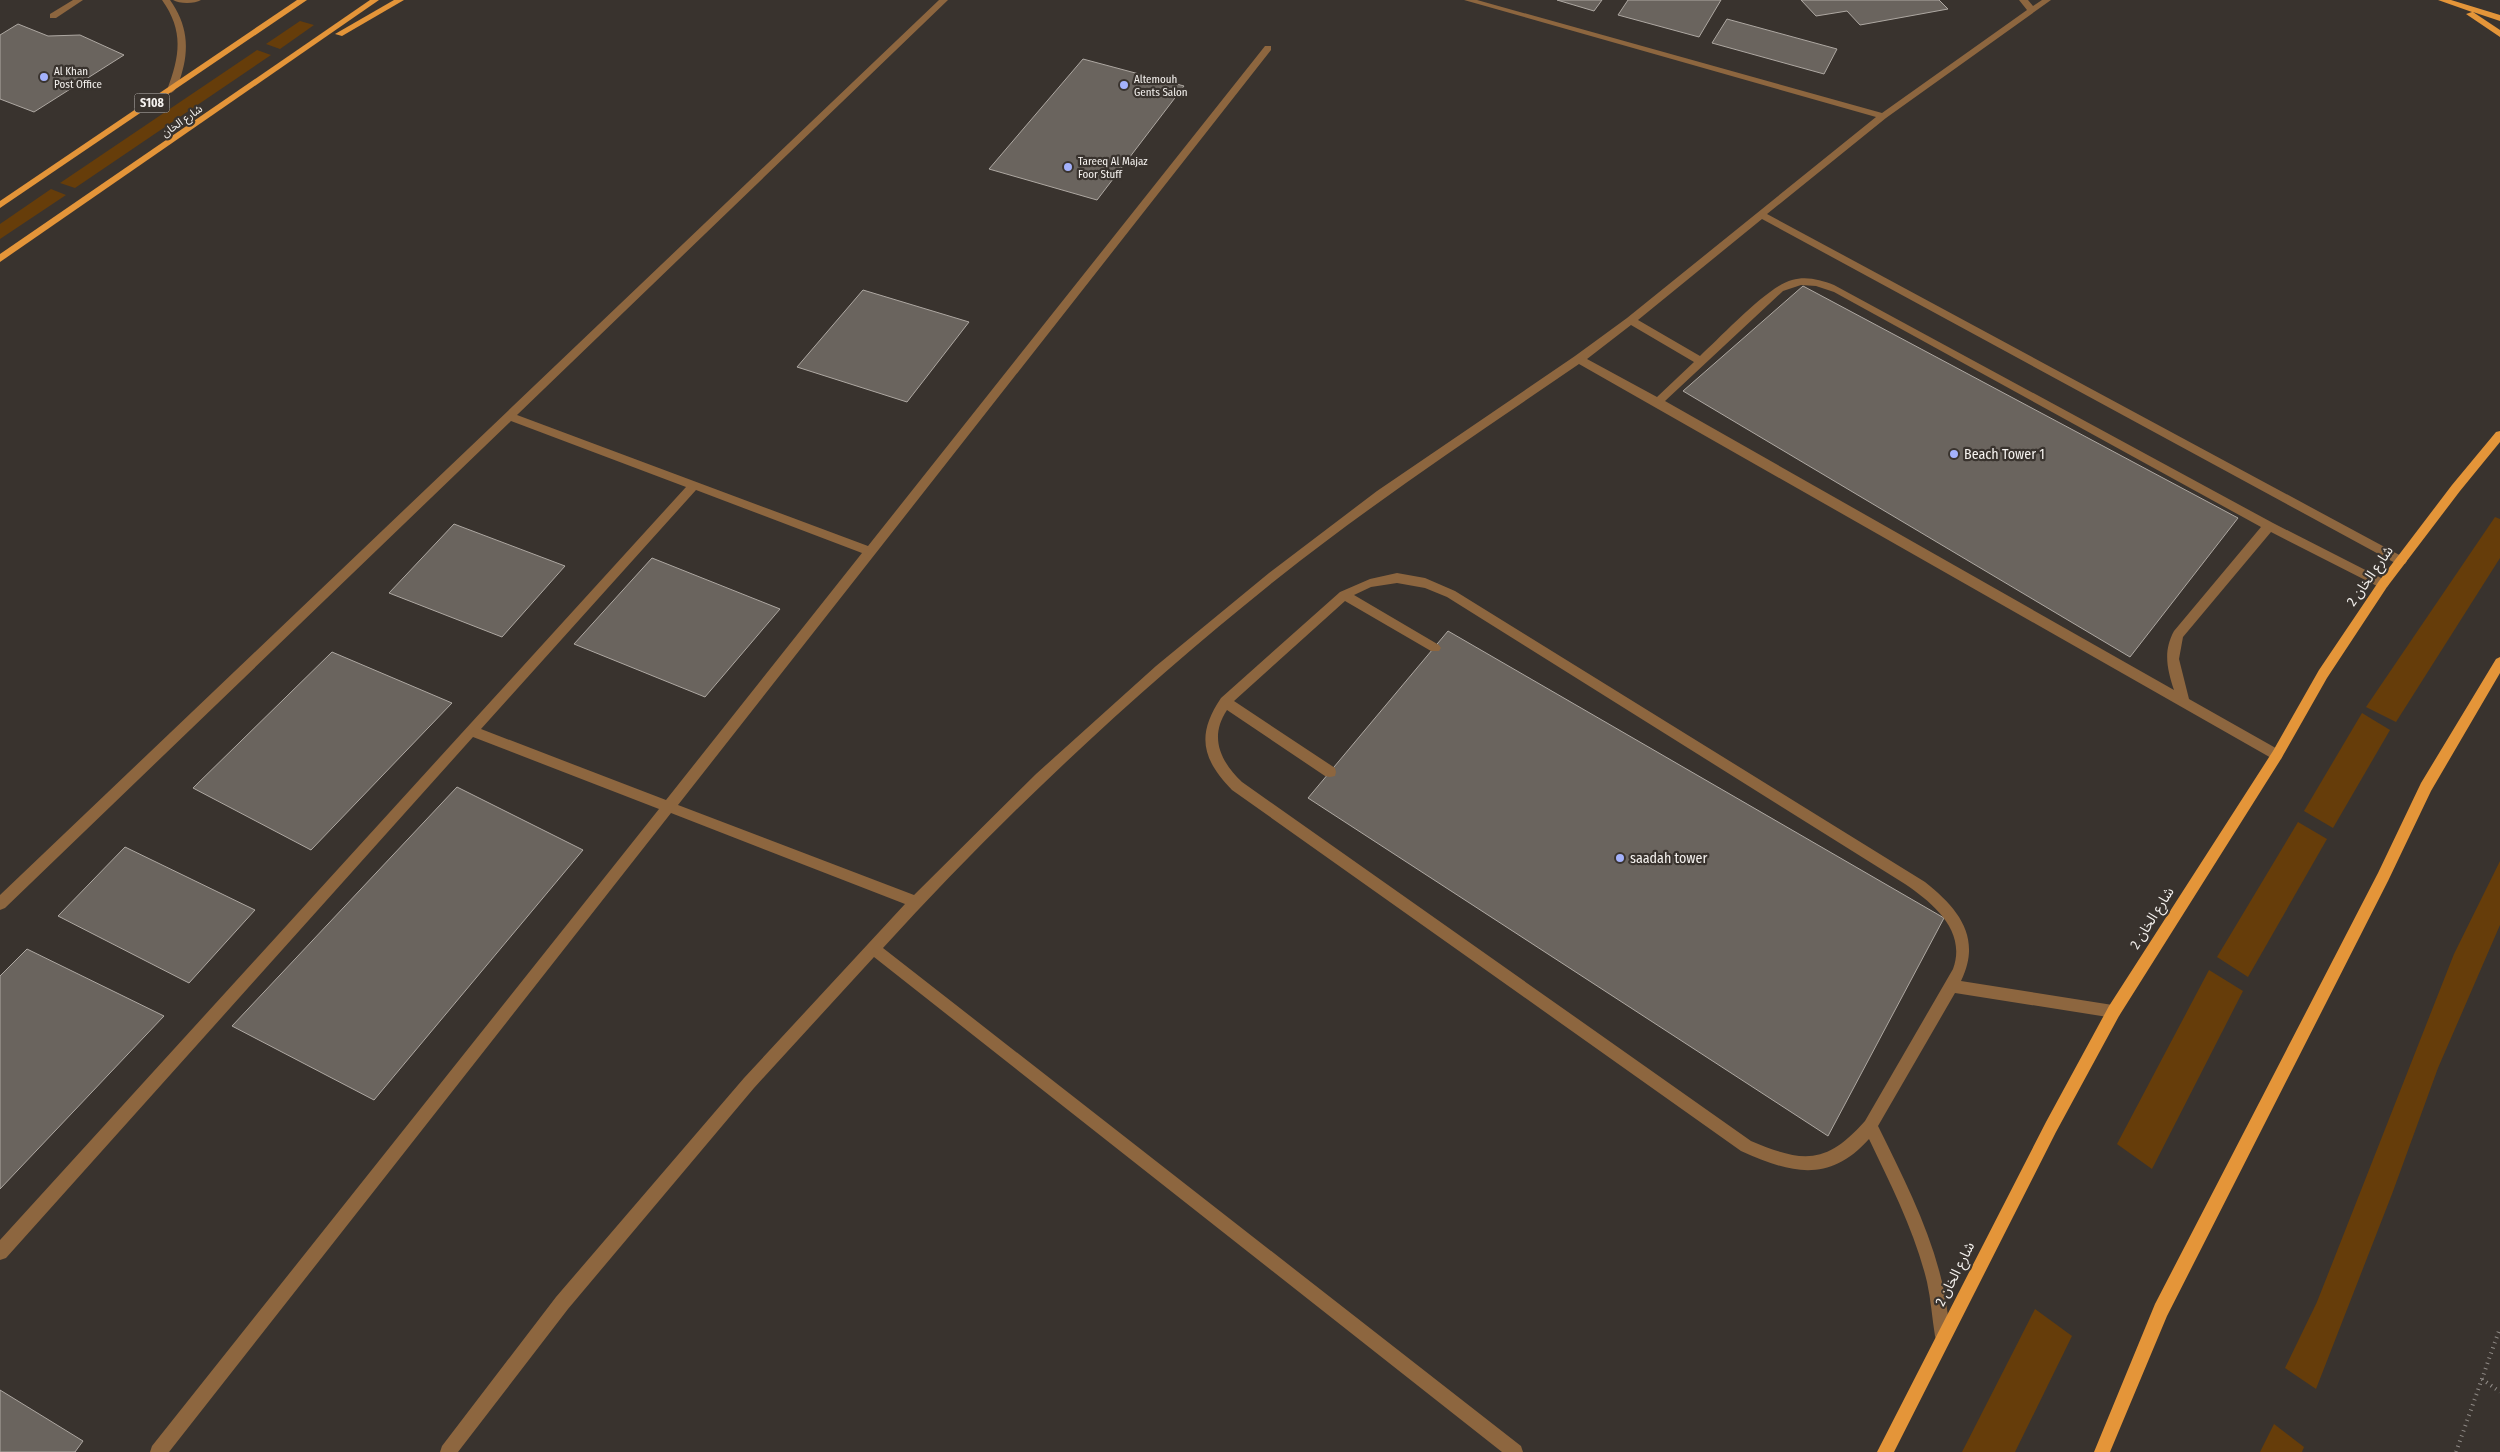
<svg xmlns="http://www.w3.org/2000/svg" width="2500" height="1452" viewBox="0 0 2500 1452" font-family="'Fira Sans Condensed','Noto Sans Arabic',sans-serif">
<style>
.green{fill:#663d0a}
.building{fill:#6a645e;stroke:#aea8a2}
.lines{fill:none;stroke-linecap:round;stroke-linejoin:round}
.path{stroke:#908b87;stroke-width:4;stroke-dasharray:1 4.5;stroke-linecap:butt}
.minor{fill:#8d663f;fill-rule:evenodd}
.major{fill:#e49539;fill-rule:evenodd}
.poi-dot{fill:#a4b2fc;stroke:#39332e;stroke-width:2}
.labels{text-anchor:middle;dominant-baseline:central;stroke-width:4.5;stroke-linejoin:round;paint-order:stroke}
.far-poi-label{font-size:11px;fill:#f5f2ef;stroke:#39332e;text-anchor:start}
.far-street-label{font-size:11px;fill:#f5f2ef;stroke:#39332e}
.shield{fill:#39332e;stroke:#bdb9b5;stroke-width:1}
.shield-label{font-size:12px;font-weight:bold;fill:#f5f2ef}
.poi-label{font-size:14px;fill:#f5f2ef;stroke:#39332e;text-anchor:start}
.street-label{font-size:14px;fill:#f5f2ef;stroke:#39332e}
</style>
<rect width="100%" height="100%" fill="#39332e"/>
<!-- green -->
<g class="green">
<polygon points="300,21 314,25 280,49 266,44"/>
<polygon points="257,50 271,55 75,188 60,183"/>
<polygon points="51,189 66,195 0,239 0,224"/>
<polygon points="2495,517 2500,519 2500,558 2396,722 2366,707"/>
<polygon points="2362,713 2390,730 2333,828 2304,811"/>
<polygon points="2298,822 2327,839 2248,977 2217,957"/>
<polygon points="2500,861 2500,925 2438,1068 2392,1194 2316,1389 2285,1368 2317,1302 2454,954"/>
<polygon points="2209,970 2243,991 2152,1169 2117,1144"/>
<polygon points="2035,1309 2072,1336 2015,1452 1962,1452"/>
<polygon points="2274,1424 2304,1447 2302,1452 2260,1452"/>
</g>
<!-- building -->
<g class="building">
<polygon points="1557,0 1602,0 1594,11"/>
<polygon points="1628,0 1721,0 1699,37 1618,15"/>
<polygon points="1801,0 1939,0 1948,9 1860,25 1847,11 1816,16"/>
<polygon points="1727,19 1837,49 1824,74 1712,43"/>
<polygon points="18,24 48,36 80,35 124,55 34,112 0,99 0,35"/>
<polygon points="1083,59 1184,86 1097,200 989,169"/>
<polygon points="1803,286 2238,518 2130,657 1683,391"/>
<polygon points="863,290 969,322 907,402 797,367"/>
<polygon points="454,524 565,566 502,637 389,593"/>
<polygon points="652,558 780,609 705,697 574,644"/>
<polygon points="1448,631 1944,918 1828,1136 1308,798"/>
<polygon points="332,652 452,703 311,850 193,788"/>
<polygon points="457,787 583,850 374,1100 232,1026"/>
<polygon points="125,847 255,910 189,983 58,916"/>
<polygon points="27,949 164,1016 0,1189 0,976"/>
<polygon points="0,1390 83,1441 75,1452 0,1452"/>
</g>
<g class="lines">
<!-- path -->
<g class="path">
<polyline points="2482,1379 2500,1392"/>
<polyline points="2456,1452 2500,1328"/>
</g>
<!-- minor -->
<g class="minor">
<polygon points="73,0 83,0 56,18 50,18 50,14"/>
<path d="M162 0H170C187 24 190 48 181 76 179 82 177 90 171 93L167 90C180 56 184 31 162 0Z"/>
<path d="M173 0H201C195 4 179 4 173 0Z"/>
<path d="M939 0H948L517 415 868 546 1265 46H1271V50L678 805 914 895 1036 774 1156 666 1269 573 1377 491 1575 356 1627 318 1876 117 1464 0H1477L1882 113 2027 10 2019 0H2028L2033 6 2042 0H2051L1886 118 1767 214 2405 558 2407 561 2405 564H2397L1762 219 1638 320 1700 356C1721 337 1768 286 1792 280 1807 276 1820 280 1834 285L2273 523 2387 581 2389 584 2387 587H2379L2271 532 2183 637 2179 659 2189 699 2281 751 2283 755 2281 759 2277 760 2273 759 1579 364C1477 434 1374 502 1277 579 1137 691 1004 815 883 948L1521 1446 1523 1452H1502L874 957 754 1088 568 1309 458 1452H440L442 1446 556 1297 744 1078 905 904 671 813 169 1452H150L152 1446 659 809 473 737 6 1258 0 1260V1240L686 487 511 421 5 908 0 910V895ZM1801 285 1816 286 1834 292 2261 527 2174 631C2163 651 2167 669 2174 690L1665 401 1783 291ZM1631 325 1694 362 1657 397 1587 359ZM696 490 862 553 666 800 481 729Z"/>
<path d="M1397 573 1425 578 1455 591 1925 882C1959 909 1982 938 1961 981L2119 1006 2121 1011 2119 1016 2114 1018 1955 993 1878 1126C1908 1187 1940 1248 1948 1316 1949 1324 1952 1333 1949 1342L1943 1344 1937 1342 1935 1336C1932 1318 1931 1300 1927 1282 1915 1232 1891 1185 1869 1139 1829 1184 1790 1173 1741 1151L1232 790C1202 759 1196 735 1221 698L1340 592 1370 579ZM1397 583 1425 588 1447 597 1905 884C1933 903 1967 931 1953 969L1865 1121C1826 1165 1803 1163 1751 1141L1242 782C1220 761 1209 737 1227 710L1325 776 1330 777 1335 776 1336 772 1335 768 1234 701 1345 601 1431 651H1439L1441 648 1439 645 1354 595 1371 587Z"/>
</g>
<!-- major -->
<g class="major">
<polygon points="297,0 307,0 0,208 0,201"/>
<polygon points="370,0 379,0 0,262 0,254"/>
<polygon points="394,0 404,0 342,36 335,34"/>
<polygon points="2438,0 2451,0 2500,15 2500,21 2473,12 2500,30 2500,37 2466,14 2472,12"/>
<polygon points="2500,431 2500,442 2460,491 2387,587 2327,678 2281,759 2119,1016 2056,1132 1894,1452 1877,1452 2046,1122 2109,1006 2273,751 2319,670 2379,581 2452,485 2496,432"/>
<polygon points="2500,657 2500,673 2431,791 2388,881 2167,1316 2110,1452 2094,1452 2155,1304 2378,873 2421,783 2496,659"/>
</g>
</g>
<!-- markers -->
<g class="poi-dot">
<circle cx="44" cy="77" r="5"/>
<circle cx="1124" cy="85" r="5"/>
<circle cx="1068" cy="167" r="5"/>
<circle cx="1954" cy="454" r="5"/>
<circle cx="1620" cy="858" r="5"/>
</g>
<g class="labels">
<!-- far-poi labels -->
<g class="far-poi-label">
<text x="54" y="71">Al Khan<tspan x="54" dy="13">Post Office</tspan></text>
<text x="1134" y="79">Altemouh<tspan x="1134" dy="13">Gents Salon</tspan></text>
<text x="1078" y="161">Tareeq Al Majaz<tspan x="1078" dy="13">Foor Stuff</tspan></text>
</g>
<!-- far-street labels -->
<g class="far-street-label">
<text transform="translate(182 121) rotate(-35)">شارع الخان</text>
</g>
<!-- shield labels -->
<rect class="shield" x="134.5" y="93.5" width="35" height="19" rx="4"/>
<g class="shield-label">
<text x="152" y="103">S108</text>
</g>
<!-- poi labels -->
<g class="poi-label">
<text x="1964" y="454">Beach Tower 1</text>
<text x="1630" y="858">saadah tower</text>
</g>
<!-- street labels -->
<g class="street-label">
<text transform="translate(2370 576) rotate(-55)">شارع الخان 2</text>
<text transform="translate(2152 918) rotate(-58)">شارع الخان 2</text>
<text transform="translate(1955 1274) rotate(-63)">شارع الخان 2</text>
</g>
</g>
</svg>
